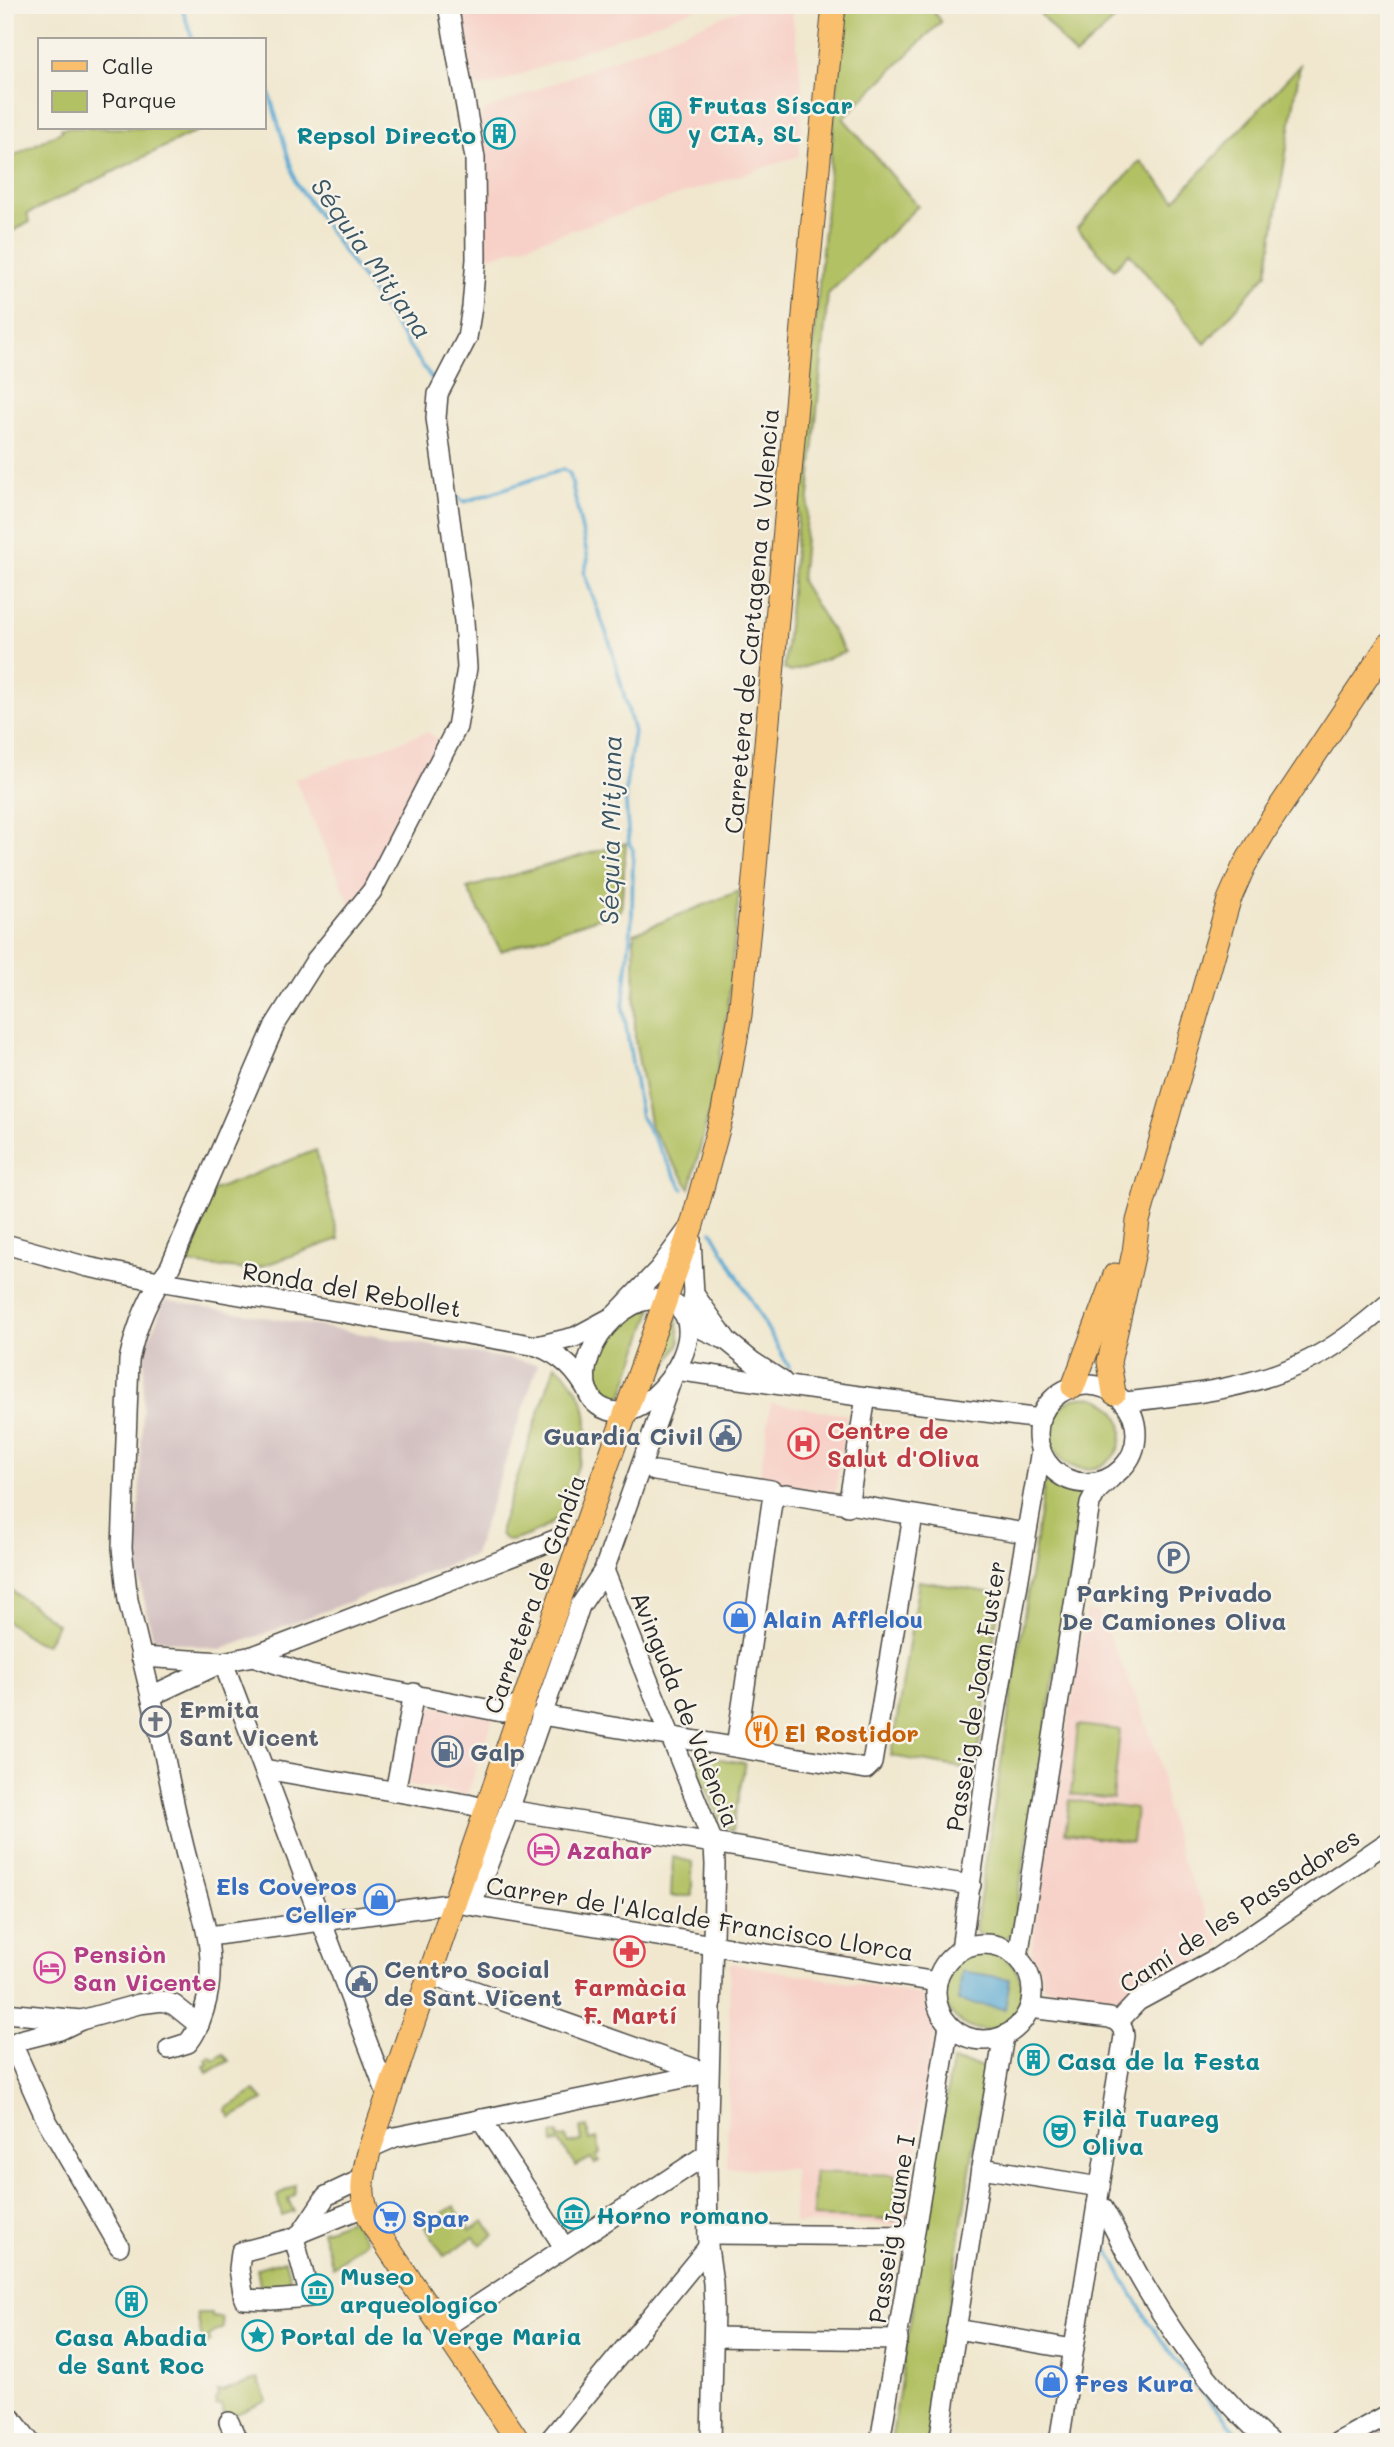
<svg xmlns="http://www.w3.org/2000/svg" width="1394" height="2447" viewBox="0 0 1394 2447" font-family="Mali,sans-serif">
<style>
.built{fill:#f7d1c8}
.industrial{fill:#d2bfc0}
.green{fill:#b2c163;stroke:#6e7647;stroke-width:2}
.water{fill:#58a9d3;stroke:#426a7f;stroke-width:2}
.lines{fill:none;stroke-linecap:round;stroke-linejoin:round}
.stream{stroke:#58a9d3;stroke-width:3.5}
.minor-casing{stroke:#494743;stroke-width:22}
.major-casing{stroke:#494743;stroke-width:25}
.minor{stroke:#fff;stroke-width:19}
.major{stroke:#f9bf6d;stroke-width:23}
.labels{text-anchor:middle;dominant-baseline:central;stroke-width:5;stroke-linejoin:round;paint-order:stroke}
.culture-label{font-size:24px;font-weight:bold;fill:#0d838f;stroke:#f7f3e8;text-anchor:start}
.street-label{font-size:24px;fill:#2b2b2b;stroke:#f7f3e8}
.health-label{font-size:24px;font-weight:bold;fill:#be3a42;stroke:#f7f3e8;text-anchor:start}
.service-label{font-size:24px;font-weight:bold;fill:#4e5e75;stroke:#f7f3e8;text-anchor:start}
.shop-label{font-size:24px;font-weight:bold;fill:#366cbe;stroke:#f7f3e8;text-anchor:start}
.worship-label{font-size:24px;font-weight:bold;fill:#5b616d;stroke:#f7f3e8;text-anchor:start}
.food-label{font-size:24px;font-weight:bold;fill:#c56008;stroke:#f7f3e8;text-anchor:start}
.hotel-label{font-size:24px;font-weight:bold;fill:#b23c85;stroke:#f7f3e8;text-anchor:start}
.water-label{font-size:26px;font-style:italic;fill:#3b5766;stroke:#f7f3e8}
</style>
<rect width="100%" height="100%" fill="#f7f3e8"/>
<filter id="ink" filterUnits="userSpaceOnUse"><feTurbulence type="fractalNoise" baseFrequency=".0143" numOctaves="2"/><feDisplacementMap in="SourceGraphic" scale="14" xChannelSelector="R" yChannelSelector="G"/><feConvolveMatrix kernelMatrix="1 2 1 2 8 2 1 2 1" color-interpolation-filters="sRGB"/></filter>
<filter id="wash" filterUnits="userSpaceOnUse"><feTurbulence type="fractalNoise" baseFrequency=".00686" numOctaves="4" result="noise"/><feDisplacementMap in="SourceGraphic" scale="28" xChannelSelector="R" yChannelSelector="G"/><feGaussianBlur stdDeviation="1.57" result="paint"/><feColorMatrix in="noise" values="0 0 0 0 0 0 0 0 0 0 0 0 0 0 0 0 0 1.4 0 .05"/><feComposite in="paint" operator="in"/></filter>
<g filter="url(#wash)">
<rect width="100%" height="100%" fill="#f0e7ce"/>
<!-- built -->
<g class="built">
<polygon points="455,5 705,5 493,85 478,87 469,77"/>
<polygon points="751,5 791,5 803,91 799,156 483,259 485,158 480,119 484,111"/>
<polygon points="427,732 442,741 371,878 351,906 295,779"/>
<polygon points="771,1403 847,1415 835,1493 759,1480"/>
<polygon points="1086,1611 1097,1612 1134,1692 1159,1759 1166,1807 1182,1861 1221,1944 1173,1976 1122,1999 1044,1987 1039,1966 1031,1953"/>
<polygon points="421,1704 493,1717 467,1795 407,1784"/>
<polygon points="730,1963 923,1995 928,2012 936,2026 905,2225 794,2223 794,2169 727,2168"/>
</g>
<!-- industrial -->
<g class="industrial">
<polygon points="165,1300 538,1364 474,1555 220,1650 153,1638 139,1577 138,1531 145,1349"/>
<polygon points="1389,2420 1389,2442 1348,2442"/>
</g>
<!-- green -->
<g class="green">
<polygon points="847,5 929,5 941,22 843,118 918,206 828,294 801,581 845,652 791,672 784,669 841,42"/>
<polygon points="1033,5 1131,5 1075,56"/>
<polygon points="1300,65 1267,273 1205,344 1129,253 1114,269 1077,228 1140,161 1175,200"/>
<polygon points="61,128 203,128 27,214 30,222 5,235 5,160 62,131"/>
<polygon points="626,843 621,910 501,951 467,888"/>
<polygon points="739,891 727,1015 713,1097 690,1188 651,1128 635,1040 634,933"/>
<polygon points="316,1150 339,1239 251,1270 188,1264 185,1239 211,1191"/>
<path d="M648 1308 652 1310 622 1396H613C572 1372 619 1319 648 1308Z"/>
<polygon points="670,1314 677,1318 680,1342 664,1370 647,1385"/>
<path d="M555 1365C563 1370 568 1377 573 1384 597 1416 585 1446 573 1480 569 1494 566 1509 556 1519 547 1528 535 1533 523 1537 513 1541 507 1543 500 1534V1529Z"/>
<circle cx="1086" cy="1433" r="36"/>
<polygon points="1045,1481 1064,1492 1084,1494 1012,1934 1006,1938 978,1934 975,1930"/>
<polygon points="919,1581 1000,1594 976,1770 891,1756"/>
<polygon points="5,1586 57,1624 46,1645 35,1641 5,1620"/>
<polygon points="1078,1725 1120,1730 1113,1799 1071,1794"/>
<polygon points="701,1756 745,1763 732,1832 719,1820 695,1760"/>
<polygon points="1070,1800 1136,1809 1132,1842 1065,1833"/>
<polygon points="673,1857 692,1862 692,1896 671,1896"/>
<circle cx="983" cy="1991" r="39"/>
<polygon points="223,2054 229,2061 207,2073 204,2066 208,2064 206,2060 210,2056 214,2060"/>
<polygon points="952,2061 986,2067 928,2442 891,2442"/>
<polygon points="255,2091 263,2100 231,2118 226,2109"/>
<polygon points="587,2127 590,2140 597,2138 600,2154 596,2156 600,2161 595,2164 591,2158 576,2166 559,2142 553,2143 552,2134 558,2133 559,2139 566,2137 568,2144 582,2141 580,2128"/>
<polygon points="814,2172 896,2175 895,2220 813,2217"/>
<polygon points="295,2185 294,2195 288,2199 294,2212 282,2216 277,2196"/>
<polygon points="454,2206 470,2230 484,2221 494,2235 480,2245 474,2237 444,2256 424,2225"/>
<polygon points="352,2219 366,2240 333,2267 322,2231"/>
<polygon points="285,2260 291,2283 260,2286 257,2268"/>
<polygon points="197,2313 212,2313 212,2317 222,2318 223,2328 208,2336 210,2342 203,2346"/>
<polygon points="258,2379 267,2401 225,2419 221,2405 216,2406 215,2399 218,2398 217,2391 222,2392"/>
</g>
<!-- water -->
<polygon class="water" points="962,1971 1010,1979 1005,2009 958,2001"/>
<g class="lines">
<!-- stream -->
<g class="stream">
<polyline points="181,5 193,40"/>
<polyline points="264,76 296,183 432,379"/>
<polyline points="456,496 464,502 564,469 570,474 588,559 584,573 610,643 634,732 625,792 629,843 633,850 632,918 623,1008 641,1117 683,1189"/>
<polyline points="712,1231 789,1367"/>
<path d="M1107 2247C1143 2320 1189 2386 1248 2442"/>
</g>
</g>
</g>
<g filter="url(#ink)">
<g class="lines">
<defs>
<g id="minor">
<polyline points="691,1240 694,1294 689,1323 726,1340 753,1362 782,1381"/>
<path d="M5 1244 88 1267 159 1281 537 1346C563 1356 577 1371 590 1395"/>
<polyline points="694,1294 726,1339"/>
<path d="M652 1299C730 1302 664 1417 617 1412 555 1405 594 1307 652 1299Z"/>
<polyline points="537,1346 575,1337 614,1316 659,1269 687,1231"/>
<circle cx="1087" cy="1434" r="49"/>
<path d="M1125 1402C1188 1395 1251 1389 1309 1360 1338 1346 1365 1324 1389 1303"/>
<polyline points="655,1471 771,1490 778,1495 787,1494 1025,1533"/>
<polyline points="848,1506 866,1397"/>
<polyline points="604,1570 714,1845 715,1865 707,2154 708,2247 713,2283 714,2308 711,2442"/>
<polyline points="253,1656 310,1675 502,1712 523,1703"/>
<polyline points="141,1657 223,1662 253,1656 557,1539"/>
<polyline points="223,1662 388,2097"/>
<polyline points="151,1696 219,1664"/>
<polyline points="541,1715 866,1769 872,1763 913,1516"/>
<path d="M156 1717 128 1600 122 1548 129 1360C136 1327 150 1293 170 1267L275 1025 316 960 372 891 457 727 467 668 464 621 436 418 438 394 467 338 472 307 476 259 475 158 448 5"/>
<path d="M158 1726C167 1766 174 1807 184 1847 197 1902 222 1953 204 2010 200 2022 196 2034 188 2043L169 2049"/>
<polyline points="736,1747 772,1502 778,1495"/>
<polyline points="264,1769 467,1804 487,1809"/>
<polyline points="395,1792 414,1693"/>
<polyline points="509,1810 971,1885"/>
<polyline points="456,1903 937,1982"/>
<polyline points="209,1936 456,1903 467,1900 478,1890 509,1810 580,1606 604,1570 675,1370 866,1397 1041,1419"/>
<circle cx="984" cy="1992" r="48"/>
<polyline points="961,1949 989,1752 1041,1450"/>
<polyline points="1018,1957 1090,1504 1096,1492 1111,1478"/>
<polyline points="430,1975 707,2073"/>
<polyline points="1030,2008 1110,2018 1118,2022"/>
<polyline points="5,2013 81,2020 139,2004 163,2001 174,2005 199,2025"/>
<polyline points="81,2020 60,2030 20,2040 16,2042 14,2048 46,2119 119,2246"/>
<polyline points="1118,2022 1138,2001 1217,1958 1389,1841"/>
<polyline points="481,2119 564,2247"/>
<polyline points="370,2148 395,2137 708,2073"/>
<polyline points="981,2168 1100,2187"/>
<path d="M1097 2204 1103 2208C1118 2234 1130 2262 1146 2288 1179 2344 1220 2400 1270 2442"/>
<polyline points="302,2232 326,2196 362,2179"/>
<polyline points="708,2234 914,2236"/>
<polyline points="294,2238 310,2297 271,2300 244,2299 239,2269 241,2252 294,2238 302,2232 364,2207"/>
<polyline points="442,2329 707,2154"/>
<polyline points="956,2329 1073,2349"/>
<polyline points="714,2337 898,2340"/>
<polyline points="12,2419 30,2442"/>
<polyline points="229,2422 238,2442"/>
<polyline points="548,2442 708,2247"/>
<polyline points="880,2442 949,2025"/>
<polyline points="939,2442 981,2168 1004,2036"/>
<polyline points="1059,2442 1124,2036 1123,2029 1118,2022"/>
<polyline points="1338,2442 1389,2414"/>
</g>
<g id="major">
<polyline points="1073,1387 1115,1275"/>
<polyline points="1114,1393 1109,1362 1134,1252 1138,1221 1229,900 1244,866 1270,822 1389,644"/>
<path d="M519 2442 375 2228C357 2198 362 2180 370 2148L523 1703 692 1225 723 1111 740 1015 754 879 807 281 834 5"/>
</g>
</defs>
<!-- minor casing -->
<use href="#minor" class="minor-casing"/>
<!-- major casing -->
<use href="#major" class="major-casing"/>
<!-- minor -->
<use href="#minor" class="minor"/>
<!-- major -->
<use href="#major" class="major"/>
</g>
</g>
<!-- icons -->
<defs>
<symbol id="building-ring" viewBox="-11 -11 22 22"><circle r="9.5" fill="#f7f3e8" stroke="#0f9aa8" stroke-width="1.5"/><path d="M-4-6H4V6H1V3H-1V6H-4ZM-2.5-4.3h1.7v1.8h-1.7ZM.8-4.3h1.7v1.8H.8ZM-2.5-1h1.7V.8h-1.7ZM.8-1h1.7V.8H.8Z" fill="#0f9aa8"/></symbol>
<symbol id="civic-ring" viewBox="-11 -11 22 22"><circle r="9.5" fill="#f7f3e8" stroke="#5c6f8a" stroke-width="1.5"/><path d="M-.6-6.5H3V-4.5H.6V-3L4-1V1h2V6H-6V1h2V-1L-.6-3ZM-1.2 2.5V6h2.4V2.5Z" fill="#5c6f8a"/></symbol>
<symbol id="hospital-ring" viewBox="-11 -11 22 22"><circle r="9.5" fill="#f7f3e8" stroke="#e0444e" stroke-width="1.5"/><path d="M-5-5h3v3.5h4V-5h3V5h-3V1.5h-4V5h-3Z" fill="#e0444e"/></symbol>
<symbol id="parking-ring" viewBox="-11 -11 22 22"><circle r="9.5" fill="#f7f3e8" stroke="#5c6f8a" stroke-width="1.5"/><path d="M-3.5-5.5H1a3.5 3.5 0 0 1 0 7H-1V5.5H-3.5ZM-1-3.4V-.6H.8a1.4 1.4 0 0 0 0-2.8Z" fill="#5c6f8a"/></symbol>
<symbol id="shop-ring" viewBox="-11 -11 22 22"><circle r="9.5" fill="#f7f3e8" stroke="#3f7fe0" stroke-width="1.5"/><path d="M-5-2.5h2.3a2.7 3.5 0 0 1 5.4 0H5L5.5 6h-11ZM-1.5-2.5h3a1.5 2.3 0 0 0-3 0Z" fill="#3f7fe0"/></symbol>
<symbol id="church-ring" viewBox="-11 -11 22 22"><circle r="9.5" fill="#f7f3e8" stroke="#6b7280" stroke-width="1.5"/><path d="M-1.2-6h2.4v3.5h3.3v2.4h-3.3V6h-2.4V-.1h-3.3v-2.4h3.3Z" fill="#6b7280"/></symbol>
<symbol id="restaurant-ring" viewBox="-11 -11 22 22"><circle r="9.5" fill="#f7f3e8" stroke="#e8710a" stroke-width="1.5"/><path d="M-5-6h1v4h1v-4h1v4h1v-4h1v5L-1.5 .5V6h-2V.5L-5-1ZM5-6V6H3V1.5H1.5Q1.5-4 5-6Z" fill="#e8710a"/></symbol>
<symbol id="fuel-ring" viewBox="-11 -11 22 22"><circle r="9.5" fill="#f7f3e8" stroke="#5c6f8a" stroke-width="1.5"/><path d="M-5.5-6h7V0h2V4h1.3V-2.5L3-4.5l.8-.8L6-3V5H2.5V1h-1V6h-7ZM-4.2-4.7v3.2H.2V-4.7Z" fill="#5c6f8a"/></symbol>
<symbol id="hotel-ring" viewBox="-11 -11 22 22"><circle r="9.5" fill="#f7f3e8" stroke="#d1479c" stroke-width="1.5"/><path d="M-6-4.5h1.5V1H6V5H4.5V3h-9V5H-6ZM-4 0a1.8 1.8 0 1 1 3.6 0ZM.5 0V-2.5h3Q6-2.5 6 0Z" fill="#d1479c"/></symbol>
<symbol id="pharmacy-ring" viewBox="-11 -11 22 22"><circle r="9.5" fill="#f7f3e8" stroke="#e0444e" stroke-width="1.5"/><path d="M-2-6h4v4h4v4h-4v4h-4v-4h-4v-4h4Z" fill="#e0444e"/></symbol>
<symbol id="theatre-ring" viewBox="-11 -11 22 22"><circle r="9.5" fill="#f7f3e8" stroke="#0f9aa8" stroke-width="1.5"/><path d="M-5-5.5Q0-4 5-5.5V0Q5 5 0 6Q-5 5-5 0ZM-3.3-2.5H-1v1.5H-3.3ZM1-2.5H3.3v1.5H1ZM-2.8 1Q0 5.5 2.8 1Z" fill="#0f9aa8"/></symbol>
<symbol id="museum-ring" viewBox="-11 -11 22 22"><circle r="9.5" fill="#f7f3e8" stroke="#0f9aa8" stroke-width="1.5"/><path d="M0-6L6-3V-2H-6V-3ZM-5-1h2V3h-2ZM-1-1h2V3h-2ZM3-1h2V3H3ZM-6 4H6V6H-6Z" fill="#0f9aa8"/></symbol>
<symbol id="supermarket-ring" viewBox="-11 -11 22 22"><circle r="9.5" fill="#f7f3e8" stroke="#3f7fe0" stroke-width="1.5"/><path d="M-6-5.5h2.5l.6 2H6L4.5 2H-2.5L-4.4-4H-6ZM-1.5 3.2a1.3 1.3 0 1 0 .1 0ZM3 3.2a1.3 1.3 0 1 0 .1 0Z" fill="#3f7fe0"/></symbol>
<symbol id="sight-ring" viewBox="-11 -11 22 22"><circle r="9.5" fill="#f7f3e8" stroke="#0f9aa8" stroke-width="1.5"/><path d="M0-6L1.8-2.2L6-1.7L2.9 1.2L3.7 5.4L0 3.3L-3.7 5.4L-2.9 1.2L-6-1.7L-1.8-2.2Z" fill="#0f9aa8"/></symbol>
</defs>
<g fill-rule="evenodd">
<use href="#building-ring" x="648" y="100" width="35" height="35"/>
<use href="#building-ring" x="482" y="116" width="35" height="35"/>
<use href="#civic-ring" x="708" y="1418" width="35" height="35"/>
<use href="#hospital-ring" x="786" y="1426" width="35" height="35"/>
<use href="#parking-ring" x="1156" y="1540" width="35" height="35"/>
<use href="#shop-ring" x="722" y="1600" width="35" height="35"/>
<use href="#church-ring" x="138" y="1704" width="35" height="35"/>
<use href="#restaurant-ring" x="744" y="1714" width="35" height="35"/>
<use href="#fuel-ring" x="430" y="1734" width="35" height="35"/>
<use href="#hotel-ring" x="526" y="1832" width="35" height="35"/>
<use href="#shop-ring" x="362" y="1882" width="35" height="35"/>
<use href="#pharmacy-ring" x="612" y="1934" width="35" height="35"/>
<use href="#hotel-ring" x="32" y="1950" width="35" height="35"/>
<use href="#civic-ring" x="344" y="1964" width="35" height="35"/>
<use href="#building-ring" x="1016" y="2042" width="35" height="35"/>
<use href="#theatre-ring" x="1042" y="2114" width="35" height="35"/>
<use href="#museum-ring" x="556" y="2196" width="35" height="35"/>
<use href="#supermarket-ring" x="372" y="2200" width="35" height="35"/>
<use href="#museum-ring" x="300" y="2272" width="35" height="35"/>
<use href="#building-ring" x="114" y="2284" width="35" height="35"/>
<use href="#sight-ring" x="240" y="2318" width="35" height="35"/>
<use href="#shop-ring" x="1034" y="2364" width="35" height="35"/>
</g>
<g class="labels">
<!-- culture labels -->
<g class="culture-label">
<text x="688" y="104">Frutas Síscar<tspan x="688" dy="28">y CIA, SL</tspan></text>
<text x="476" y="134" text-anchor="end">Repsol Directo</text>
<text x="1057" y="2060">Casa de la Festa</text>
<text x="1082" y="2117">Filà Tuareg<tspan x="1082" dy="28">Oliva</tspan></text>
<text x="596" y="2214">Horno romano</text>
<text x="340" y="2275">Museo<tspan x="340" dy="28">arqueologico</tspan></text>
<text x="280" y="2335">Portal de la Verge Maria</text>
<text x="131" y="2336" text-anchor="middle">Casa Abadia<tspan x="131" dy="28">de Sant Roc</tspan></text>
</g>
<!-- street labels -->
<g class="street-label">
<text transform="translate(751 621) rotate(-85)">Carretera de Cartagena a Valencia</text>
<text transform="translate(352 1289) rotate(10)">Ronda del Rebollet</text>
<text transform="translate(534 1594) rotate(-70)">Carretera de Gandia</text>
<text transform="translate(975 1696) rotate(-81)">Passeig de Joan Fuster</text>
<text transform="translate(686 1709) rotate(68)">Avinguda de València</text>
<text transform="translate(1239 1910) rotate(-33)">Camí de les Passadores</text>
<text transform="translate(700 1918) rotate(9)">Carrer de l'Alcalde Francisco Llorca</text>
<text transform="translate(891 2229) rotate(-81)">Passeig Jaume I</text>
</g>
<!-- health labels -->
<g class="health-label">
<text x="827" y="1429">Centre de<tspan x="827" dy="28">Salut d'Oliva</tspan></text>
<text x="630" y="1986" text-anchor="middle">Farmàcia<tspan x="630" dy="28">F. Martí</tspan></text>
</g>
<!-- service labels -->
<g class="service-label">
<text x="703" y="1435" text-anchor="end">Guardia Civil</text>
<text x="1174" y="1592" text-anchor="middle">Parking Privado<tspan x="1174" dy="28">De Camiones Oliva</tspan></text>
<text x="470" y="1751">Galp</text>
<text x="384" y="1968">Centro Social<tspan x="384" dy="28">de Sant Vicent</tspan></text>
</g>
<!-- shop labels -->
<g class="shop-label">
<text x="762" y="1618">Alain Afflelou</text>
<text x="357" y="1885" text-anchor="end">Els Coveros<tspan x="357" dy="28">Celler</tspan></text>
<text x="412" y="2217">Spar</text>
<text x="1074" y="2382">Fres Kura</text>
</g>
<!-- worship labels -->
<g class="worship-label">
<text x="179" y="1708">Ermita<tspan x="179" dy="28">Sant Vicent</tspan></text>
</g>
<!-- food labels -->
<g class="food-label">
<text x="784" y="1732">El Rostidor</text>
</g>
<!-- hotel labels -->
<g class="hotel-label">
<text x="566" y="1849">Azahar</text>
<text x="73" y="1953">Pensiòn<tspan x="73" dy="28">San Vicente</tspan></text>
</g>
<!-- water labels -->
<g class="water-label">
<text transform="translate(372 258) rotate(55)">Séquia Mitjana</text>
<text transform="translate(610 830) rotate(-89)">Séquia Mitjana</text>
</g>
</g>
<!-- margin -->
<rect width="1394" height="2447" fill="none" stroke="#f7f3e8" stroke-width="28"/>
<!-- legend -->
<rect x="38" y="38" width="228" height="91" fill="#f7f3e8" stroke="#a5a39c" stroke-width="2"/>
<rect x="52" y="61" width="35" height="10" fill="#f9bf6d" stroke="#a5a39c" stroke-width="2"/>
<text x="102" y="74" font-size="21" fill="#2b2b2b">Calle</text>
<rect x="52" y="91" width="35" height="21" fill="#b2c163" stroke="#a5a39c" stroke-width="2"/>
<text x="102" y="108" font-size="21" fill="#2b2b2b">Parque</text>
</svg>
